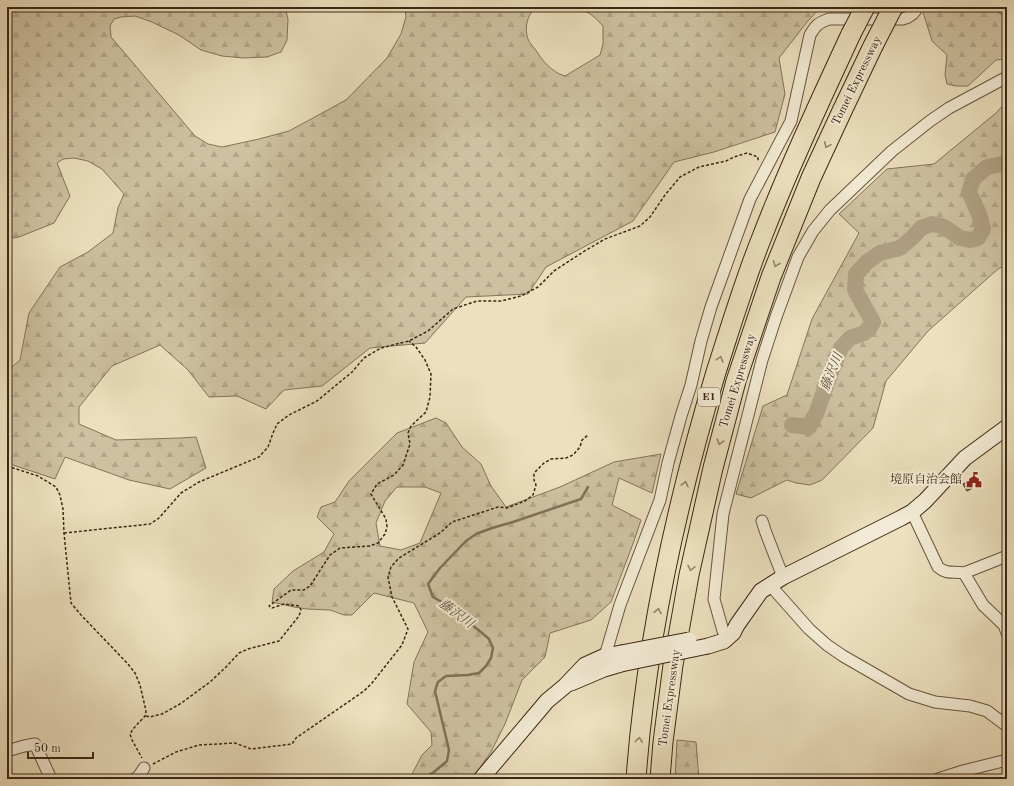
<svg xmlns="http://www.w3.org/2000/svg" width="1014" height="786" viewBox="0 0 1014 786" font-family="'Old Standard TT','Noto Serif JP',serif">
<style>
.forest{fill:url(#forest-firs);stroke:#84745b;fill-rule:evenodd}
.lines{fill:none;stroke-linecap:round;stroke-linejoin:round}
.stream{stroke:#817058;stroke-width:2.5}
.river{stroke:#b0a185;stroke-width:16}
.building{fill:url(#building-hatch);stroke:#3b2715}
.street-casing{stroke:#67553f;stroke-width:13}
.secondary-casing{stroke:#3b2715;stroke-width:17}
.highway-casing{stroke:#3b2715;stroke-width:21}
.path{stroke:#3b2715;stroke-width:1.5;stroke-dasharray:3 2;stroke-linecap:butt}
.street{stroke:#f3ebd5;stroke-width:11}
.secondary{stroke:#f3ebd5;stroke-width:15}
.highway{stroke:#ece0be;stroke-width:19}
.secondary-bridge-casing{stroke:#3b2715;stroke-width:17;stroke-linecap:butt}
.highway-bridge-casing{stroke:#3b2715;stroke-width:21;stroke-linecap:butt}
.secondary-bridge{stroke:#f3ebd5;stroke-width:15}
.highway-bridge{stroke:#ece0be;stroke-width:19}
.oneway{stroke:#94846a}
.labels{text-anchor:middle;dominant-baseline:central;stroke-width:4;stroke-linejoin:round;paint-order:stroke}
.shield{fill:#f3ebd5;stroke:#72624f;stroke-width:1}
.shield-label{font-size:11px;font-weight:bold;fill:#3b2715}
.street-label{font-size:12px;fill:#3b2715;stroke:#f3ebd5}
.poi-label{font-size:12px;fill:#3b2715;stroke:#f3ebd5;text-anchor:end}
.water-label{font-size:13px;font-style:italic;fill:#5e4c37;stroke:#f3ebd5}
</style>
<defs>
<pattern id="forest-firs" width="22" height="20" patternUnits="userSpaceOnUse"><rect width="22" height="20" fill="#cec1a1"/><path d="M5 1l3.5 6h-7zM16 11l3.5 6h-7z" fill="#b2a68a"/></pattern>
<pattern id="building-hatch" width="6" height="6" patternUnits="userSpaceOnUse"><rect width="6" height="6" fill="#97876d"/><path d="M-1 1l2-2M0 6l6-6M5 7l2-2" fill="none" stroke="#7c6e58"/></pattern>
</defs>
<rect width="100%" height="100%" fill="#ece0be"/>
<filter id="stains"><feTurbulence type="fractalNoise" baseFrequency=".005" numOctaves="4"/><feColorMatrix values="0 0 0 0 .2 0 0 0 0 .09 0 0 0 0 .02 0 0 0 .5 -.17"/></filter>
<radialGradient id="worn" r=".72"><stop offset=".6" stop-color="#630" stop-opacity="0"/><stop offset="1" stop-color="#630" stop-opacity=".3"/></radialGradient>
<!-- forest -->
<g class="forest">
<path d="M7 7H285L288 19 287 40 281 52 267 57 244 58 222 56 201 50 179 35 152 22 135 16 121 17 114 19 110 26 111 37 195 136 208 144 222 147 259 139 289 131 346 100 387 58 401 34 406 17 405 7H536C527 15 524 28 528 39 529 42 532 46 535 49 542 60 551 72 565 76L600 55 603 44V26C591 13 588 11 570 7H821L807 22 779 58 785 94 775 132 714 152 674 162 633 221 546 267 528 294 466 297 425 343 370 348 322 386 284 390 266 409 237 396 209 397 188 370 160 345 112 366 79 407V424L116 440 180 438 196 437 206 468 170 489 129 480 65 457 55 479 7 463V371L20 360 29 313 60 267 88 252 113 233 118 208 124 194 102 169 88 161 74 158 63 159 57 163 70 196 54 223 19 237 7 239Z"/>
<polygon points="927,7 1007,7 1007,59 996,60 968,86 956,86 947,84 945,75 947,55 932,41 923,12"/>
<polygon points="1007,98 1007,195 1004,196 1007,217 1007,264 998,269 928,331 886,381 873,428 822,480 810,485 796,483 787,480 751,498 736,494 763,406 787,395 812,319 859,233 839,214 887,169 934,164 996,113 1006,102"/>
<path d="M436 418 446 423 462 447 481 464 491 486 506 507 560 487 614 462 661 454 652 493 619 478 612 505 641 520 634 541 611 602 591 620 550 633 545 657 522 680 505 724 491 752 476 773 471 779H407L411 776 422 755 432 745 431 732 407 704 414 662 428 632 414 603 374 593 352 615H344L330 610 307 609 294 607 272 602 274 589 293 571 324 552 334 534 317 517 321 507 335 502 349 481 397 433ZM397 487H425L441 493 420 543 401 550 380 546 376 523 385 501Z"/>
<polygon points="677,740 696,742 699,779 675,779"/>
</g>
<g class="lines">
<!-- stream -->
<polyline class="stream" points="421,779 434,772 447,761 449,750 435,691 438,682 446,676 468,675 479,673 486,666 491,658 493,648 489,639 482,633 447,605 433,597 428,584 440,568 466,541 476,534 492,528 513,522 581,499 588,487"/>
<!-- river -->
<polyline class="river" points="792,425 809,427 816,414 832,369 841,348 850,338 864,333 869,329 873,322 855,290 856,274 867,262 880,253 900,248 913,237 921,228 932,224 942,226 950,231 960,238 970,240 978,238 983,229 979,214 969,192 973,179 987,167 1007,163"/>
</g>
<!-- building -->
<polygon class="building" points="977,477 980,484 967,491 963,484"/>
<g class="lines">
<defs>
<g id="street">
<polyline points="1001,7 1007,10"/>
<path d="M912 512 938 567C947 575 954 571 964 573L1007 556"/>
<polyline points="762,521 766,533 783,577"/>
<polyline points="964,573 983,605 1004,625 1007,633"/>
<polyline points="770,585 809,629 827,645 843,656 909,694 935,702 970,706 987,711 1007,726"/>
<polyline points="723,631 714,599 723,514 762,360 776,317 798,257 813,231 830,210 892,151 930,121 949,108 1007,77"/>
<path d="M605 661V656L620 605 660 500 668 463 681 416 691 385 701 341 711 307 750 199 791 121 810 35C816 25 818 23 829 19H903C910 17 915 14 917 7"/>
<polyline points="7,751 24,746 35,744 51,779"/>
<polyline points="134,779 138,777 144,768"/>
<polyline points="938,779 963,771 1007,760"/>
</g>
<g id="secondary">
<polyline points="708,646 724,641 733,633 737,625 761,591 783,577 901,518 912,512 925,501 965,458 1007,427"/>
<polyline points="571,683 604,669 621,664"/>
<polyline points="481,779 547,701 565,686 585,665 605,656 621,653"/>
</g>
<g id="highway">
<path d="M636 779C646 641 676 505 716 372 730 329 743 285 760 242 787 172 819 103 851 34"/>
<polyline points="660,779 663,742 673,665 689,575 713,468 736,381 771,277 811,178 842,111 873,46"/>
</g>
</defs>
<!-- street casing -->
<use href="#street" class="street-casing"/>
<!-- secondary casing -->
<use href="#secondary" class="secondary-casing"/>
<!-- highway casing -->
<use href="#highway" class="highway-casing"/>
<!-- path -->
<g class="path">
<polyline points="7,466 38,476 56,487 60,495 63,509 64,533 71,603 81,615 128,664 135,673 140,685 146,711 145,716 133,729 130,734 132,740 142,758"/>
<polyline points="64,533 150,524 159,518 181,493 199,482 259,457 268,447 273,433 277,424 289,415 317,401 352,372 364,358 381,348 409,341 428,331 453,309 477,301 501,301 521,296 538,287 554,271 583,252 605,239 640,226 650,217 665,195 680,177 699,167 726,161 734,157 747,153 758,157 758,162"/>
<polyline points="146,716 150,717 162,714 180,704 210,682 226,667 239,653 248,649 279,641 299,616 301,610 299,606 284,604 272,608 269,606 291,590 304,590 310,586 330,555 340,548 370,546 378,543 385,534 387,527 386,519 371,494 377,484 394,475 403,465 410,444 408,433 411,426 426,412 430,397 431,374 425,360 416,347 409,341"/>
<polyline points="153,764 176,752 199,745 235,743 251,749 292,744 296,738 364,691 372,683 402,645 408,629 392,597 388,577 391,567 399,558 440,533 452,522 498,507 507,508 525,501 533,495 536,485 534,480 534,474 536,471 544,463 551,459 566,458 573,455 580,447 582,440 588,435"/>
</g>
<!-- street -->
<use href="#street" class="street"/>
<!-- secondary -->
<use href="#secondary" class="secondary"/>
<!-- highway -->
<use href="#highway" class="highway"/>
<defs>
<g id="secondary-bridge">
<polyline points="621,653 689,640"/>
<polyline points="621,664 708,646"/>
</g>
<g id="highway-bridge">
<polyline points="851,34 865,7"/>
<polyline points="873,46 893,7"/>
</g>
</defs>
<!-- secondary-bridge casing -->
<use href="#secondary-bridge" class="secondary-bridge-casing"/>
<!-- highway-bridge casing -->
<use href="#highway-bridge" class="highway-bridge-casing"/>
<!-- secondary-bridge -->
<use href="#secondary-bridge" class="secondary-bridge"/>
<!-- highway-bridge -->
<use href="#highway-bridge" class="highway-bridge"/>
</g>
<!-- one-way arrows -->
<defs><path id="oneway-chevron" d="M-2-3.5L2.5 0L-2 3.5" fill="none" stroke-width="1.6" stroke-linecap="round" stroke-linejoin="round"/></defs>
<g class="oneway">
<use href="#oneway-chevron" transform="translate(827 145) rotate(114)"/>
<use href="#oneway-chevron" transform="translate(776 264) rotate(112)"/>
<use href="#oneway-chevron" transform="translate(720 359) rotate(-73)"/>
<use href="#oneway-chevron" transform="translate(720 442) rotate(105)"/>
<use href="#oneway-chevron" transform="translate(685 484) rotate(-76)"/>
<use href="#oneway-chevron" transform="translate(691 568) rotate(102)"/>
<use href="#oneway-chevron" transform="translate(658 611) rotate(-79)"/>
<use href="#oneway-chevron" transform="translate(639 740) rotate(-83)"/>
</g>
<!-- icons -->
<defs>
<symbol id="civic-bare" viewBox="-9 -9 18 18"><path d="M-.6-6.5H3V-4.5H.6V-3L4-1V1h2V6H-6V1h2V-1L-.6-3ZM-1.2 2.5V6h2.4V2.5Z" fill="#8f2418" stroke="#f3ebd5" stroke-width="2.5" paint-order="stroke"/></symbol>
</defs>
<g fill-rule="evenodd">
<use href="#civic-bare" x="963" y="469" width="22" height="22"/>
</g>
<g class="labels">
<!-- shield labels -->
<rect class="shield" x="698" y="388" width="22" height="18" rx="3"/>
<g class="shield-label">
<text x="709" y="397">E1</text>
</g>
<!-- street labels -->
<g class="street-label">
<text transform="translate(857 81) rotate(-64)">Tomei Expressway</text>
<text transform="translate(738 381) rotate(-73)">Tomei Expressway</text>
<text transform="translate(670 698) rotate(-82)">Tomei Expressway</text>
</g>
<!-- poi labels -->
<g class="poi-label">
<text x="962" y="480">境原自治会館</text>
</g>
<!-- water labels -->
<g class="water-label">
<text transform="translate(832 372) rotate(-68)">藤沢川</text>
<text transform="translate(456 614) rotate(36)">藤沢川</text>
</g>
</g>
<!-- margin -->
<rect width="1014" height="786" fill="none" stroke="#ece0be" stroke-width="24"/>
<rect x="8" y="8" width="998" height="770" fill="none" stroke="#3b2715" stroke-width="2"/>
<rect x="12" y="12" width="990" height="762" fill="none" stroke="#3b2715"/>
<!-- scale -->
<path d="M28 752v6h65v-6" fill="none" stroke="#3b2715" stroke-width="2"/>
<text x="34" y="752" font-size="12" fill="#3b2715" stroke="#f3ebd5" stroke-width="3" paint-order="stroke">50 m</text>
<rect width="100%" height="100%" filter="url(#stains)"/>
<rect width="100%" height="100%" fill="url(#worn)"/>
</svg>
